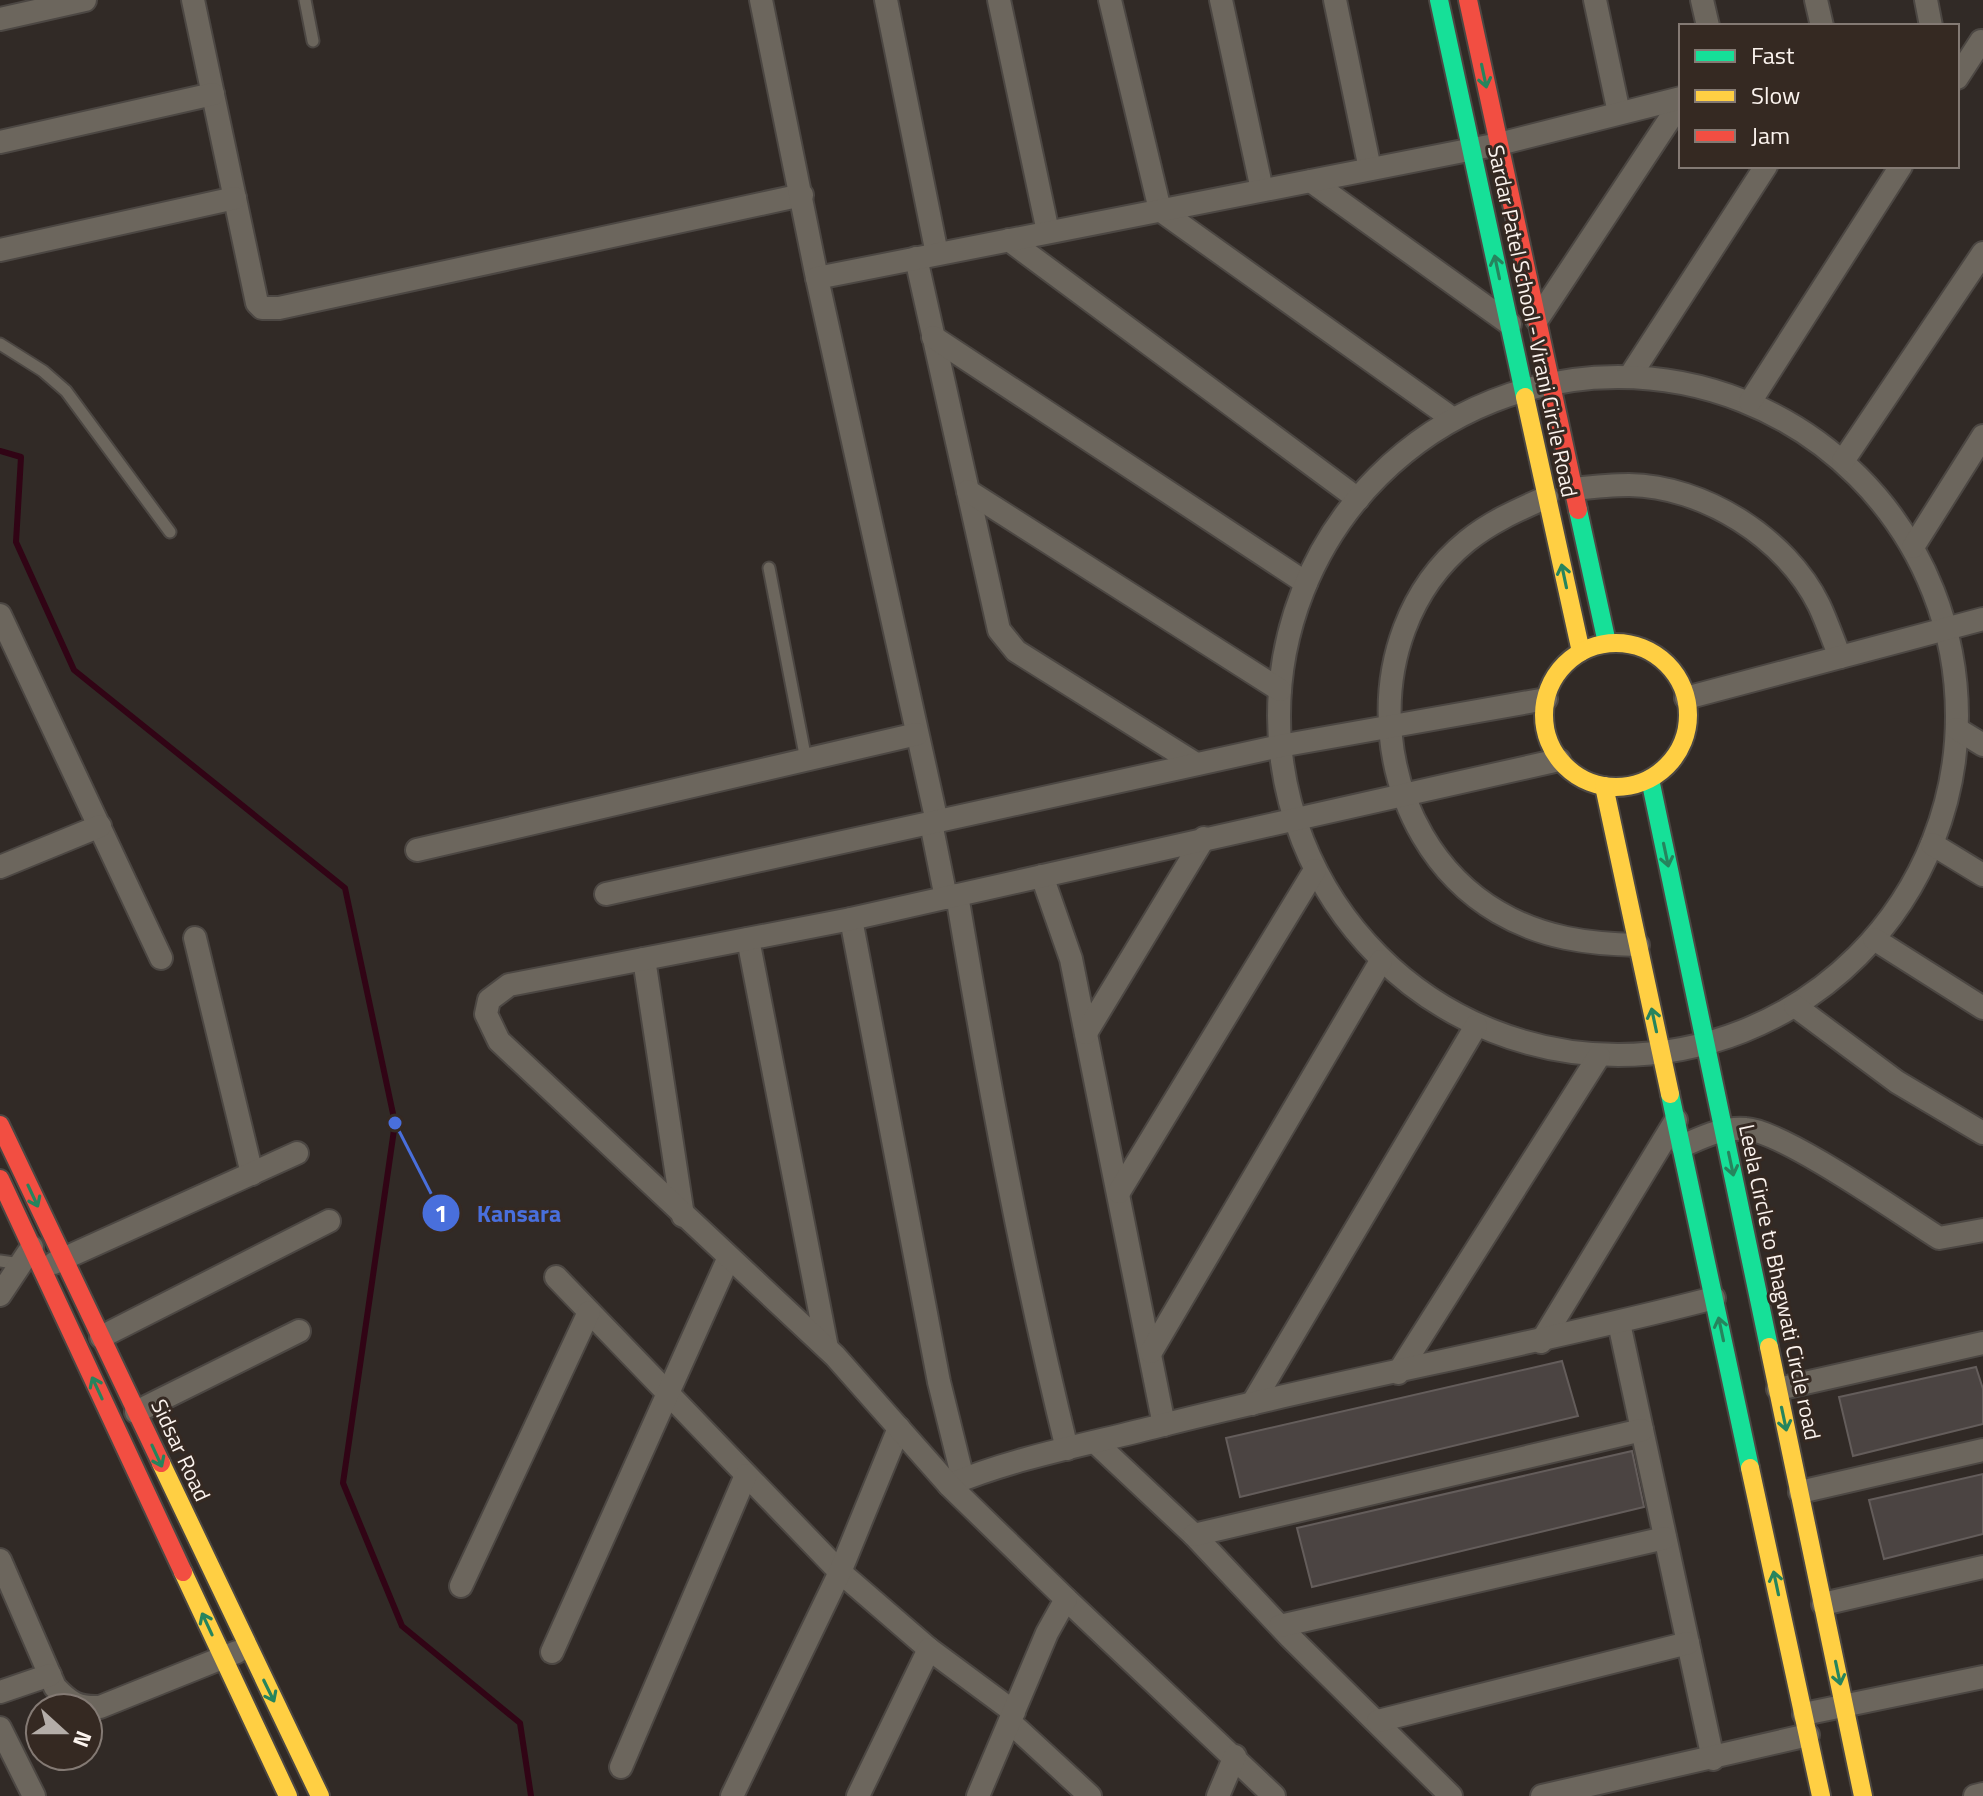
<svg xmlns="http://www.w3.org/2000/svg" width="1983" height="1796" viewBox="0 0 1983 1796" font-family="'Titillium Web',sans-serif">
<style>
.lines{fill:none;stroke-linecap:round;stroke-linejoin:round}
.stream{stroke:#310415;stroke-width:6}
.building{fill:#4b4442;stroke:#645d5b;stroke-width:2}
.lane-casing{stroke:#4c4743;stroke-width:15}
.street-casing{stroke:#4c4743;stroke-width:26}
.fast-casing{stroke:#4c4743;stroke-width:22}
.slow-casing{stroke:#4c4743;stroke-width:22}
.jam-casing{stroke:#4c4743;stroke-width:22}
.lane{stroke:#6c665d;stroke-width:11}
.street{stroke:#6c665d;stroke-width:22}
.fast{stroke:#16e098;stroke-width:18}
.slow{stroke:#ffcf43;stroke-width:18}
.jam{stroke:#f24e42;stroke-width:18}
.oneway{stroke:#26845d}
.labels{text-anchor:middle;dominant-baseline:central;stroke-width:6;stroke-linejoin:round;paint-order:stroke}
.street-label{font-size:22px;fill:#fbf3ee;stroke:#352922}
.leader{fill:none;stroke:#496fdc;stroke-width:3}
.callout-dot{fill:#496fdc;stroke:#352922;stroke-width:3}
.mark-label{font-size:24px;text-anchor:middle;font-weight:bold;fill:#fff}
.callout-label{font-size:24px;text-anchor:middle;font-weight:bold;fill:#496fdc;stroke:#352922;stroke-width:6;stroke-linejoin:round;paint-order:stroke}
</style>
<rect width="100%" height="100%" fill="#312a26"/>
<g class="lines">
<!-- stream -->
<polyline class="stream" points="0,451 21,457 16,542 74,670 345,888 395,1123 343,1483 402,1626 520,1723 531,1796"/>
</g>
<!-- building -->
<g class="building">
<polygon points="1562,1361 1578,1416 1240,1497 1226,1438"/>
<polygon points="1976,1367 1983,1389 1983,1424 1853,1456 1839,1397"/>
<polygon points="1632,1451 1644,1507 1312,1587 1297,1528"/>
<polygon points="1983,1474 1983,1534 1884,1559 1869,1500"/>
</g>
<g class="lines">
<defs>
<g id="lane">
<polyline points="305,0 313,41"/>
<polyline points="0,344 43,371 66,391 170,532"/>
<polyline points="769,568 806,760"/>
<polyline points="0,1261 21,1264"/>
</g>
<g id="street">
<polyline points="193,0 257,303 262,308 279,308 802,195"/>
<polyline points="761,0 817,278"/>
<polyline points="886,0 937,254"/>
<polyline points="999,0 1048,232"/>
<polyline points="1110,0 1160,210 1453,419"/>
<polyline points="1221,0 1262,190"/>
<polyline points="1335,0 1370,169"/>
<polyline points="1595,0 1619,113"/>
<polyline points="1702,0 1708,26"/>
<polyline points="1816,0 1822,26"/>
<polyline points="1926,0 1931,26"/>
<polyline points="0,19 85,0"/>
<polyline points="1957,78 1981,41"/>
<polyline points="0,142 213,94"/>
<polyline points="1311,181 1510,324"/>
<polyline points="1009,240 1358,499"/>
<polyline points="0,250 235,198"/>
<polyline points="916,258 999,630 1016,651 1196,764"/>
<polyline points="1537,320 1681,102"/>
<polyline points="933,337 1306,583"/>
<polyline points="1630,376 1766,166"/>
<circle cx="1618" cy="716" r="339"/>
<polyline points="1750,402 1901,166"/>
<polyline points="1843,461 1983,253"/>
<path d="M1574 489C1592 487 1611 485 1629 485 1704 486 1786 538 1819 605 1827 622 1833 640 1840 657"/>
<polyline points="968,491 1280,690"/>
<path d="M1547 497C1518 510 1492 521 1467 541 1350 636 1370 837 1498 912 1542 938 1588 944 1638 945"/>
<polyline points="1913,547 1983,436"/>
<polyline points="0,615 161,958"/>
<polyline points="1686,698 1983,619"/>
<polyline points="1957,729 1983,745"/>
<polyline points="937,822 817,278 1499,144 1681,98"/>
<polyline points="931,823 946,898"/>
<polyline points="1932,844 1983,875"/>
<polyline points="417,850 917,734"/>
<polyline points="0,867 100,826"/>
<polyline points="1042,876 1071,959 1164,1425"/>
<polyline points="606,894 1280,746 1546,699"/>
<path d="M957 895C988 1081 1022 1266 1067 1449"/>
<polyline points="851,919 939,1382 963,1479"/>
<polyline points="195,938 252,1174"/>
<polyline points="748,939 827,1348"/>
<polyline points="1874,939 1983,1008"/>
<polyline points="644,959 683,1216"/>
<polyline points="1795,1006 1897,1082 1983,1133"/>
<polyline points="1086,1033 1204,838"/>
<path d="M1682 1146C1703 1137 1722 1127 1746 1129 1783 1131 1901 1214 1939 1238L1983 1230"/>
<polyline points="1119,1192 1315,870"/>
<polyline points="54,1263 297,1153"/>
<polyline points="556,1277 840,1572 929,1649"/>
<polyline points="0,1295 32,1247"/>
<polyline points="1619,1323 1713,1759"/>
<polyline points="101,1337 329,1221"/>
<polyline points="1541,1342 1676,1120"/>
<polyline points="1151,1352 1381,961"/>
<polyline points="1398,1373 1599,1056"/>
<polyline points="1778,1389 1983,1343"/>
<polyline points="1252,1404 1476,1026"/>
<polyline points="136,1412 299,1331"/>
<polyline points="1095,1442 1194,1535 1290,1637 1451,1796"/>
<path d="M949 1485C1016 1457 1089 1444 1159 1426 1343 1379 1530 1346 1714 1298"/>
<polyline points="1800,1492 1983,1450"/>
<polyline points="1194,1535 1642,1430"/>
<path d="M0 1560 55 1687C70 1703 78 1708 100 1707L237 1652"/>
<polyline points="461,1586 589,1312"/>
<polyline points="1066,1599 1274,1796"/>
<polyline points="1823,1604 1983,1567"/>
<polyline points="1280,1626 1665,1538"/>
<polyline points="552,1652 729,1257"/>
<polyline points="0,1692 50,1675"/>
<polyline points="1804,1714 1983,1677"/>
<polyline points="1378,1721 1688,1643"/>
<polyline points="1010,1722 1090,1796"/>
<polyline points="0,1728 34,1796"/>
<polyline points="621,1767 746,1475"/>
<polyline points="732,1796 840,1572 899,1428"/>
<polyline points="858,1796 929,1649 1014,1712"/>
<polyline points="978,1796 1047,1633 1066,1599 949,1485 835,1356 499,1041 486,1014 489,1000 509,985 851,919 1559,760"/>
<polyline points="1218,1796 1235,1756"/>
<polyline points="1542,1796 1808,1735"/>
<polyline points="1975,1796 1983,1794"/>
</g>
<g id="fast">
<polyline points="1439,0 1525,397"/>
<polyline points="1578,510 1607,643"/>
<polyline points="1650,779 1769,1347"/>
<polyline points="1670,1094 1750,1468"/>
</g>
<g id="slow">
<polyline points="1525,397 1581,652"/>
<circle cx="1616" cy="715" r="72"/>
<polyline points="1604,786 1670,1094"/>
<polyline points="1769,1347 1863,1796"/>
<polyline points="161,1463 320,1796"/>
<polyline points="1750,1468 1821,1796"/>
<polyline points="183,1572 288,1796"/>
</g>
<g id="jam">
<polyline points="1468,0 1578,510"/>
<polyline points="0,1125 161,1463"/>
<polyline points="0,1179 183,1572"/>
</g>
</defs>
<!-- lane casing -->
<use href="#lane" class="lane-casing"/>
<!-- street casing -->
<use href="#street" class="street-casing"/>
<!-- fast casing -->
<use href="#fast" class="fast-casing"/>
<!-- slow casing -->
<use href="#slow" class="slow-casing"/>
<!-- jam casing -->
<use href="#jam" class="jam-casing"/>
<!-- lane -->
<use href="#lane" class="lane"/>
<!-- street -->
<use href="#street" class="street"/>
<!-- fast -->
<use href="#fast" class="fast"/>
<!-- slow -->
<use href="#slow" class="slow"/>
<!-- jam -->
<use href="#jam" class="jam"/>
</g>
<!-- one-way arrows -->
<defs><path id="oneway-shaft" d="M-6 0H5M1.5-3L5.5 0L1.5 3" fill="none" stroke-width="1.6" stroke-linecap="round" stroke-linejoin="round" transform="scale(2)"/></defs>
<g class="oneway">
<use href="#oneway-shaft" transform="translate(1484 76) rotate(78)"/>
<use href="#oneway-shaft" transform="translate(1497 267) rotate(-102)"/>
<use href="#oneway-shaft" transform="translate(1564 576) rotate(-102)"/>
<use href="#oneway-shaft" transform="translate(1666 855) rotate(78)"/>
<use href="#oneway-shaft" transform="translate(1654 1020) rotate(-102)"/>
<use href="#oneway-shaft" transform="translate(1731 1164) rotate(78)"/>
<use href="#oneway-shaft" transform="translate(33 1196) rotate(65)"/>
<use href="#oneway-shaft" transform="translate(1721 1329) rotate(-102)"/>
<use href="#oneway-shaft" transform="translate(97 1388) rotate(-115)"/>
<use href="#oneway-shaft" transform="translate(1784 1419) rotate(78)"/>
<use href="#oneway-shaft" transform="translate(157 1456) rotate(65)"/>
<use href="#oneway-shaft" transform="translate(1776 1583) rotate(-102)"/>
<use href="#oneway-shaft" transform="translate(207 1624) rotate(-115)"/>
<use href="#oneway-shaft" transform="translate(1838 1673) rotate(78)"/>
<use href="#oneway-shaft" transform="translate(269 1691) rotate(64)"/>
</g>
<g class="labels">
<!-- street labels -->
<g class="street-label">
<text transform="translate(1533 321) rotate(78)">Sardar Patel School - Virani Circle Road</text>
<text transform="translate(1780 1282) rotate(78)">Leela Circle to Bhagwati Circle road</text>
<text transform="translate(181 1450) rotate(65)">Sidsar Road</text>
</g>
</g>
<!-- callouts -->
<path class="leader" d="M395 1123L441 1213"/>
<g class="callout-dot">
<circle cx="395" cy="1123" r="8"/>
<circle cx="441" cy="1213" r="20"/>
</g>
<g class="mark-label">
<text x="441" y="1222">1</text>
</g>
<g class="callout-label">
<text x="519" y="1222">Kansara</text>
</g>
<!-- legend -->
<rect x="1679" y="24" width="280" height="144" fill="#352922" stroke="#847a74" stroke-width="2"/>
<rect x="1695" y="50" width="40" height="12" fill="#16e098" stroke="#847a74" stroke-width="2"/>
<text x="1751" y="64" font-size="24" fill="#fbf3ee">Fast</text>
<rect x="1695" y="90" width="40" height="12" fill="#ffcf43" stroke="#847a74" stroke-width="2"/>
<text x="1751" y="104" font-size="24" fill="#fbf3ee">Slow</text>
<rect x="1695" y="130" width="40" height="12" fill="#f24e42" stroke="#847a74" stroke-width="2"/>
<text x="1751" y="144" font-size="24" fill="#fbf3ee">Jam</text>
<!-- north arrow -->
<g transform="translate(64 1732) rotate(111)"><circle r="38" fill="#352922" stroke="#847a74" stroke-width="2"/>
<path d="M0-6L14 30L0 20L-14 30Z" fill="#b4ada8"/>
<text y="-12" font-size="22" font-weight="bold" text-anchor="middle" fill="#fbf3ee">N</text>
</g>
</svg>
